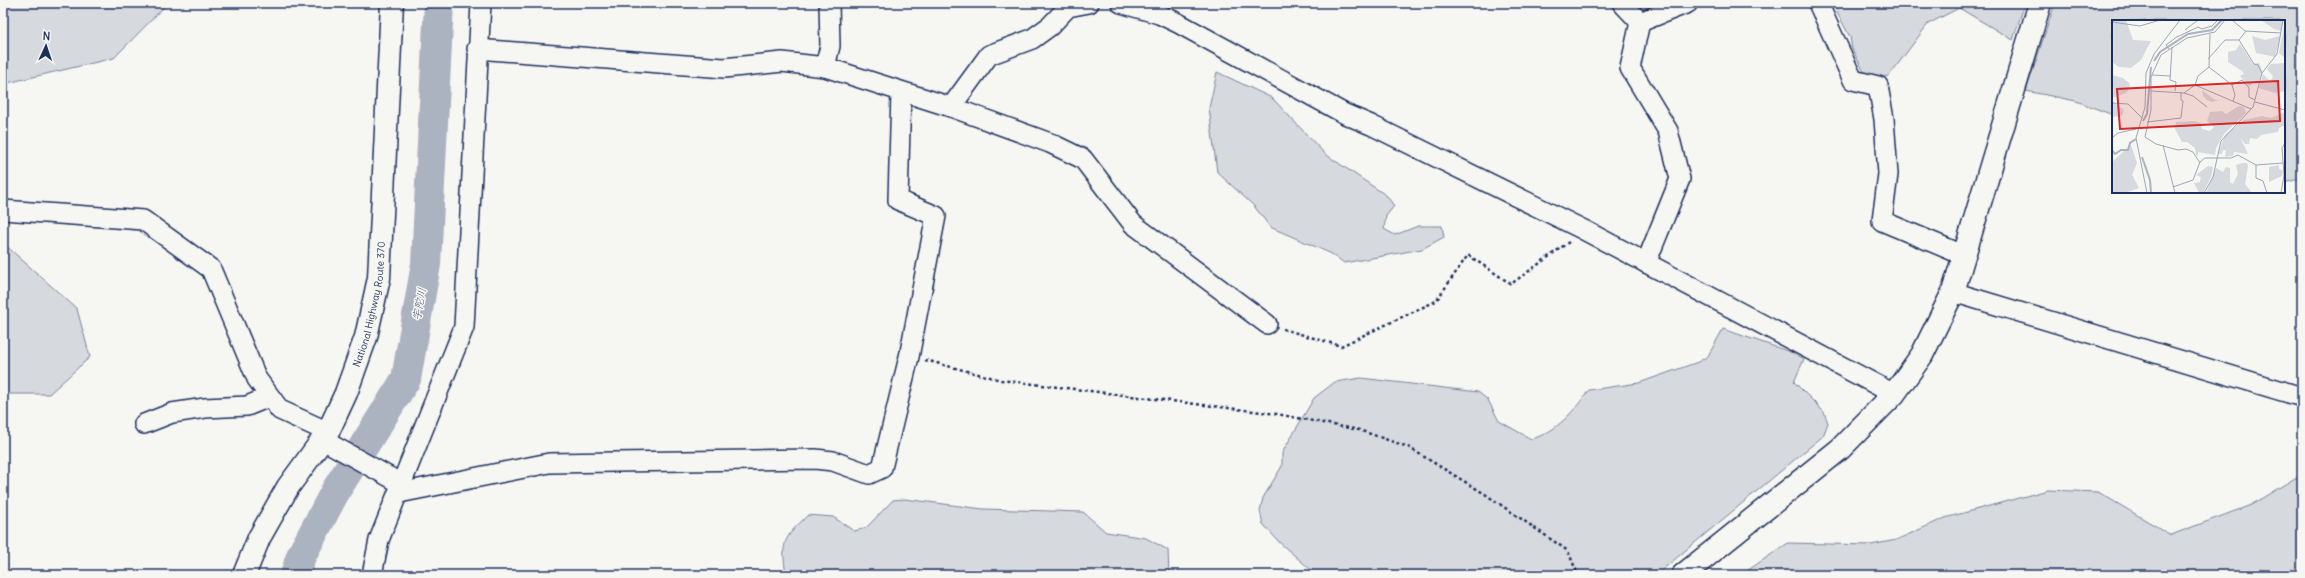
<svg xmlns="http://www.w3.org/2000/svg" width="2305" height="578" viewBox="0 0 2305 578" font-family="Delius,'Klee One',sans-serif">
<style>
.green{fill:#d6d9dd;stroke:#78849e}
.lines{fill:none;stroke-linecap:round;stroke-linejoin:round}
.river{stroke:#abb2c0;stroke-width:30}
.street-casing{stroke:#1b2f5e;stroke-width:22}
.secondary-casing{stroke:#1b2f5e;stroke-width:25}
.highway-casing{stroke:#1b2f5e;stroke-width:25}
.path{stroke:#1b2f5e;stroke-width:2.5;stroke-dasharray:3 3;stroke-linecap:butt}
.street{stroke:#f6f6f2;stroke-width:19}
.secondary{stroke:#f6f6f2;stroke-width:22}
.highway{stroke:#f6f6f2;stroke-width:22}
.labels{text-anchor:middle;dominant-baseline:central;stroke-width:3;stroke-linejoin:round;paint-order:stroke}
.street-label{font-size:10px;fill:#1b2f5e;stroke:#f6f6f2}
.water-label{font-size:11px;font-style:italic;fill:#46567b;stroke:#f6f6f2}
.inset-river{fill:none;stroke:#abb2c0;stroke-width:2}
.inset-road{fill:none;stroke:#9ea6b7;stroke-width:1}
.view{fill:#d62828;fill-opacity:0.15;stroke:#d62828;stroke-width:2}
.inset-edge{fill:none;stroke:#1b2f5e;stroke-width:2}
</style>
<rect width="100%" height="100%" fill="#f6f6f2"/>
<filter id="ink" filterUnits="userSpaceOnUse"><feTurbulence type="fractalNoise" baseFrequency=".025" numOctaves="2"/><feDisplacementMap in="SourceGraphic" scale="8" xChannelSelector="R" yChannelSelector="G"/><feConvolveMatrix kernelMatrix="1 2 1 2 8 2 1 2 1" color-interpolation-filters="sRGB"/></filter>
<g filter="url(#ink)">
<!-- green -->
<g class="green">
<polygon points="3,3 168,3 114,58 3,84"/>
<polygon points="1832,3 2025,3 2013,40 1959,8 1928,24 1889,76 1877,78 1864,72 1852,49 1850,37"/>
<polygon points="2055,3 2302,3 2302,178 2284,183 2284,21 2113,21 2113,115 2076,101 2026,91"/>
<polygon points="1217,72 1272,98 1325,154 1387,196 1394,206 1386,216 1384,229 1395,235 1418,226 1442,226 1444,237 1422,249 1344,263 1332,254 1270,227 1254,206 1217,172 1209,108"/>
<polygon points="3,243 77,309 90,357 49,394 3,394"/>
<path d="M1723 329 1805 357 1794 382 1824 412 1828 423 1823 436 1656 575H1317L1280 543 1263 524 1260 511 1263 498 1282 466V453L1314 398 1335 382 1361 378 1478 392 1488 400 1499 421 1531 439C1556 433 1575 410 1589 390L1639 383 1698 362 1708 356Z"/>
<polygon points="2302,477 2302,575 1741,575 1788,543 1871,545 1896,540 1945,518 2048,490 2098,492 2171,535 2251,505 2295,478"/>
<path d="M905 499 983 509 1083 512 1106 532 1146 538 1168 550 1169 575H786C781 541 783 539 808 515L833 517 854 531 866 528 893 500Z"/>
</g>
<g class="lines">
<!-- river -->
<polyline class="river" points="295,575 301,556 336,490 406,379 426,264 439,3"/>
<defs>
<g id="street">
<polyline points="1121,3 1159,14 1178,23 1345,114 1371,125 1584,230 1894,394"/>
<polyline points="1622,3 1640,22"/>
<polyline points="1818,3 1853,80 1878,86 1884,119 1888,174 1882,221 1963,255"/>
<polyline points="1640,22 1630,68 1668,131 1680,179 1646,263"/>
<polyline points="1640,22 1688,3"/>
<polyline points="477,49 724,68 782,62 825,67 951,107 1050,143 1083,159 1133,224 1267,324"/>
<polyline points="825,67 830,46 829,3"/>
<polyline points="951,107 989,55 1032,39 1050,26 1068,7 1089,3"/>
<polyline points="3,210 143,220 211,269 257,379 280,410 328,432"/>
<polyline points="1953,292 2302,397"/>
<polyline points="144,424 172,413 205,408 247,406 269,397"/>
<polyline points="323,440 402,484"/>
<polyline points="399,493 549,463 815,459 833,461 869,474 882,468 909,357 936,216 898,200 901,92"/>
<polyline points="372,575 379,540 464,327 481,3"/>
</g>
<polyline id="secondary" points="1683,575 1840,449 1894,394 1922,355 1953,292 2040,3"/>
<g id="highway">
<path id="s1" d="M244 575 259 538 288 487 328 432 346 393 366 337 379 278 392 3"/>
</g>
</defs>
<!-- street casing -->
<use href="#street" class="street-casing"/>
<!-- secondary casing -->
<use href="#secondary" class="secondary-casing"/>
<!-- highway casing -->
<use href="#highway" class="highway-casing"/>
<!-- path -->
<g class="path">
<polyline points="1283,329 1341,346 1436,301 1468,255 1511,284 1569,242"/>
<polyline points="925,360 1001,380 1277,414 1359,430 1408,447 1485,494 1568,551 1578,575"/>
</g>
<!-- street -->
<use href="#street" class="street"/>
<!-- secondary -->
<use href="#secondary" class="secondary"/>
<!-- highway -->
<use href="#highway" class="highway"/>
</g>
</g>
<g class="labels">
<!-- street labels -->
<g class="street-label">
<text stroke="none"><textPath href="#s1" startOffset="302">National Highway Route 370</textPath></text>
</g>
<!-- water labels -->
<g class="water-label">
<text transform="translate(419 304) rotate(-80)">宇陀川</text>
</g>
</g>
<!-- overview -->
<g transform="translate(2112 20)">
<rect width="173" height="173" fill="#f6f6f2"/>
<path d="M0 0H14L21 20 39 21 29 40 19 48 7 47 0 42ZM149 0H171L169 11 162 9ZM173 1V38L167 33ZM140 16 153 20 168 16 163 37 144 33ZM128 24 141 44 147 43 150 51 146 64 142 62 137 67 128 56 132 54 130 51 116 42V32L124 30ZM173 43V71L163 73 147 68 151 54 157 60 160 59 161 56 155 49 159 44ZM0 55 11 58 17 63 18 68 14 73 0 78ZM90 70 103 80H107L100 82 95 80 91 76ZM0 81 12 90 10 96 0 97ZM127 86 132 87 134 93 112 114 104 128 103 135 86 132V136L84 135 83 128 75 122H70L63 109 64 102 83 101 89 103 90 109 98 111 102 107 95 101 98 92 110 91 114 94ZM173 92V105L167 108 166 112 149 115 145 119 138 118 137 124H133L128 117 136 134 122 132 121 136 113 137 114 130H111L110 134H106L113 115 132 100 150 96 159 98ZM19 125 25 143 20 155 27 168 13 173H0V142ZM130 143H135L136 146 133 164 140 173H94L104 148 111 152 114 147 118 148V162L121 164 126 154 124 145ZM167 145V149L171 151 170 156 157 162V147ZM96 146 101 147 99 157 91 173H87L82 163 88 162 89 157 84 155Z" fill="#d6d9dd"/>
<path class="inset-river" d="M42 41 48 32 76 14 100 10 110 0M31 101 35 94 39 47M0 130 3 134 9 130H16L18 123 24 119M30 137 38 160 39 173"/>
<path class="inset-road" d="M120 0 133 11 169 13M0 2 28 6 48 0M73 10 86 0M134 11 127 20 142 44 146 45 150 53M65 17 86 7 90 9 100 6 106 0M60 27 58 60 64 62 63 71M57 29 54 25 66 16M96 39 113 20H127M97 47 120 65 123 75 121 81M97 47 98 14M40 55 58 56M83 65 139 89M120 65 130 60 137 68V77L143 80M39 71 72 73 81 76 95 87M72 73 83 65 86 56 97 47M143 82 173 90M0 83 16 84 30 98M35 102 69 98 71 81 69 80V72M0 118 6 113 24 109M51 125 63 173M88 143 81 132 74 129 66 130 44 124 33 117 39 90V57L49 35 75 18 103 12 113 0M144 145V158L151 161 155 173M61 167 81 160 88 142 93 138H119L126 135 144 145 171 143M35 173 24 118 33 87 34 53 42 34 68 0M92 173 101 157 109 121 141 87 150 53 165 34 171 0M169 173 172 155 170 128 173 123"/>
<path class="view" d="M166 61 168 101 8 109 5 69Z"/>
<rect width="173" height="173" class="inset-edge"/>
</g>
<!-- margin -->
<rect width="2305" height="578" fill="none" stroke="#f6f6f2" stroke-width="16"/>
<rect x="8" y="8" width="2289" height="562" fill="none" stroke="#1b2f5e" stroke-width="1.5" filter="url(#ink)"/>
<!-- north arrow -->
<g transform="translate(46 46) rotate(3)" stroke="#f6f6f2" stroke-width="3" paint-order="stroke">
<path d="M0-3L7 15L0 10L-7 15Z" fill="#1b2f5e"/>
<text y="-6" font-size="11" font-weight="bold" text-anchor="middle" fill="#1b2f5e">N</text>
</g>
</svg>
